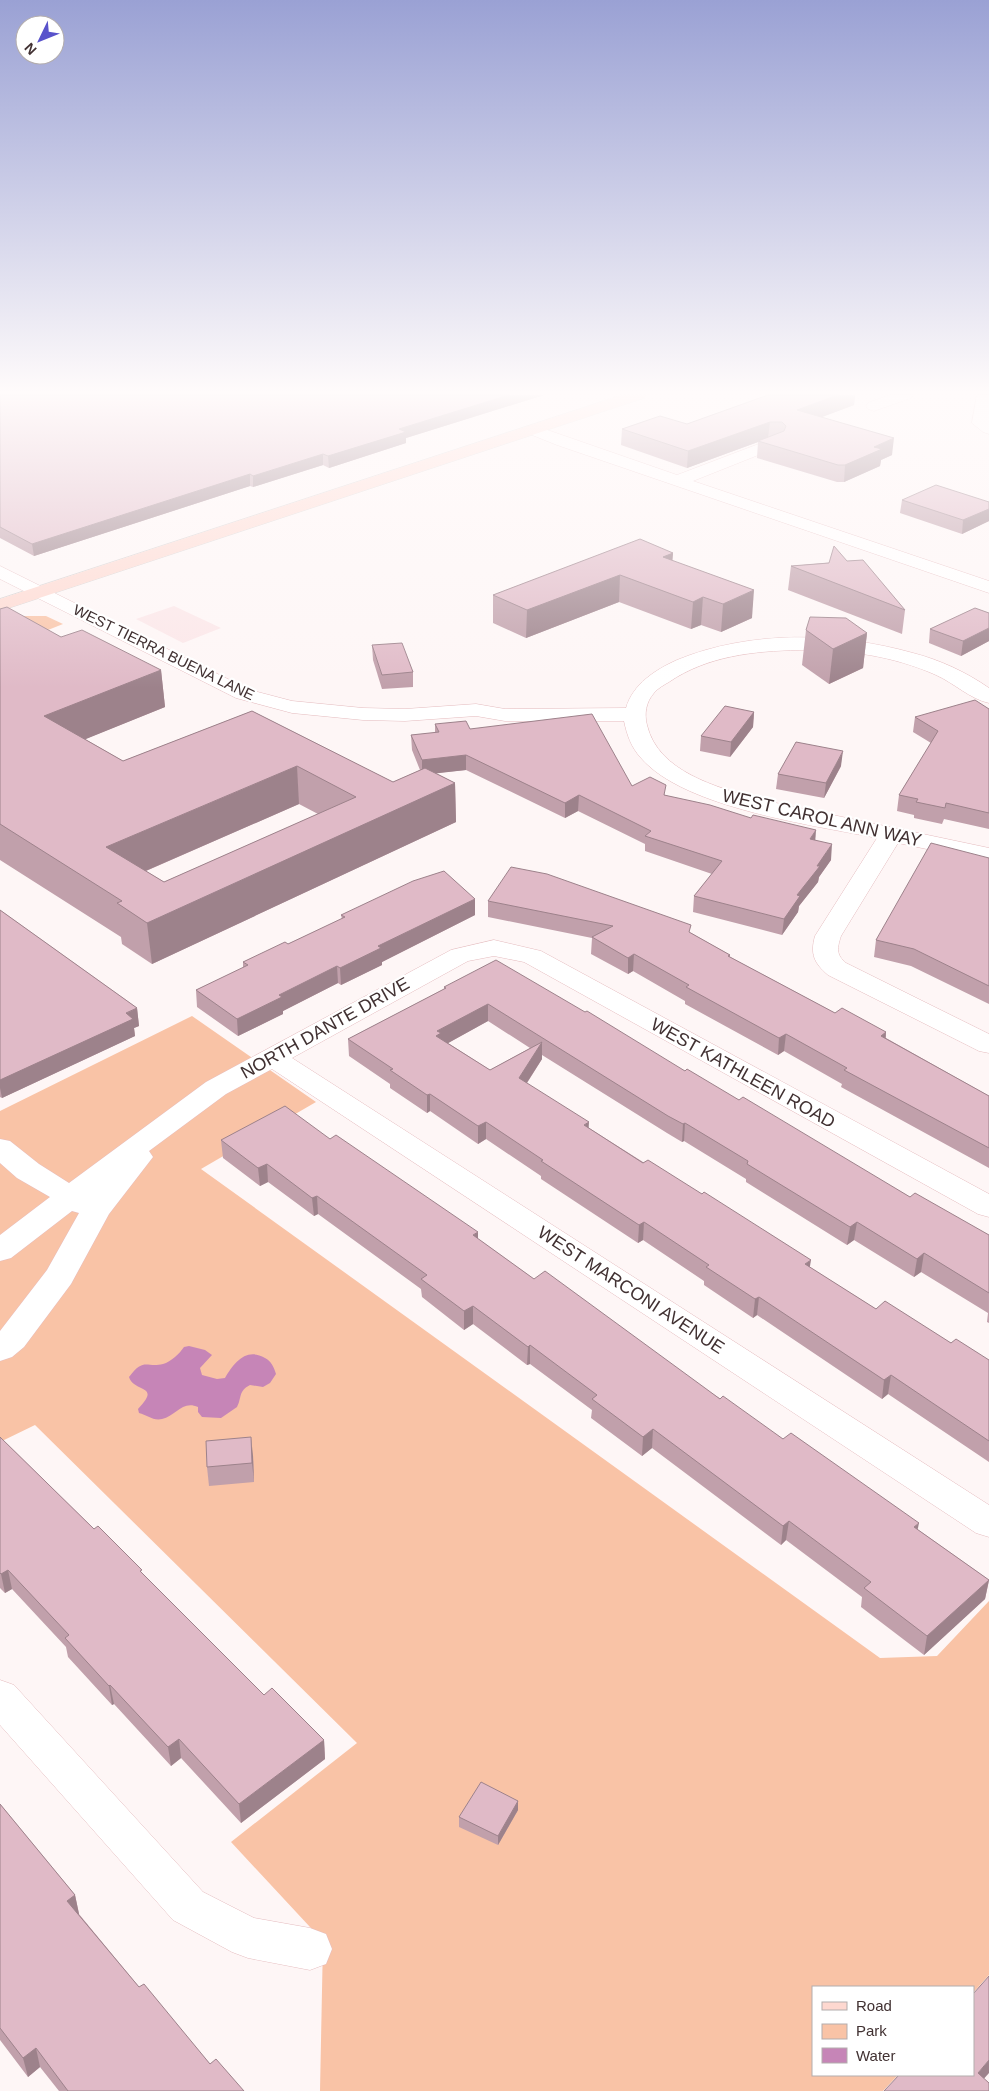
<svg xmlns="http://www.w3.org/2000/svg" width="989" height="2091" viewBox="0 0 989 2091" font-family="Helvetica,sans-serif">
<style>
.built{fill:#fbe6e8}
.green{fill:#f9c3a6}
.water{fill:#c685b7}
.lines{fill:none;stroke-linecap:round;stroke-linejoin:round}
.minor-casing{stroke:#e5bcbf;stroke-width:1}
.major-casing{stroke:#d5d2d2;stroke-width:1}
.minor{fill:#fff;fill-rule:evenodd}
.major{fill:#fed8d0;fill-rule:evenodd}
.wall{fill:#c1a0ab;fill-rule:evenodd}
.shaded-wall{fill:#9d828b}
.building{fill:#e0bac7;stroke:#9d828b;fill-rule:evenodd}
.labels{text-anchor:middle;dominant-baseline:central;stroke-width:4.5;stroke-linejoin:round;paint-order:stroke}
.far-street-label{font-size:15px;fill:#413132;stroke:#fff}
.street-label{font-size:18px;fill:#413132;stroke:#fff}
</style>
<rect width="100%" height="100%" fill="#fef6f6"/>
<!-- built -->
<polygon class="built" points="174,606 221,628 183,643 136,619"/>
<!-- green -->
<g class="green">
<polygon points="22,616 46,616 63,624 48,630 0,624"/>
<polygon points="192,1016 316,1102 201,1169 880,1658 937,1656 989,1601 989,1975 973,1993 973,1987 813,1987 813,2075 898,2075 883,2091 320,2091 323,1941 231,1842 357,1743 35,1425 0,1442 0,1111"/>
</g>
<!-- water -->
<path class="water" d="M189 1346 205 1350 212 1355 200 1368 202 1375 217 1379 225 1378C234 1363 246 1347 265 1358 271 1361 274 1367 276 1374L270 1383 263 1387 250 1385C238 1391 242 1398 237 1407L221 1418 202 1417 198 1412V1407C182 1400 176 1416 162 1419 153 1421 147 1415 139 1413L138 1409C162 1384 134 1393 129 1377 144 1357 146 1368 163 1364 171 1362 180 1353 184 1347Z"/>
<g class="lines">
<defs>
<g id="minor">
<polygon points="890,395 913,395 911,398 874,411 868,409 866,406 868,403"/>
<polygon points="977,395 989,395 989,434 983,432 972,423"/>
<polygon points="533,425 677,475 769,440 781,440 783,443 781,446 693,481 989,581 989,593 557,445 527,433 525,430 527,427"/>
<path d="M0 566 250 690 292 701 363 708 405 709 476 704 505 709 626 708C633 684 655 670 677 660 750 630 838 632 913 653 940 660 966 672 989 688V703C970 699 954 683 936 675 894 656 845 649 799 650 754 651 707 656 669 682 664 685 658 688 654 693 646 702 644 714 647 725 658 772 717 787 757 799L989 848V862L898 843 841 936C837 948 836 955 846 963L989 1034V1053L979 1051 828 975C814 963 810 954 815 936L877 838C813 825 684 808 641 758 631 747 627 735 624 721H505L476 716 405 721 363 720 292 713 236 698 0 579Z"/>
<polygon points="494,940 541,951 989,1194 989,1217 978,1214 524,962 494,956 468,961 292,1058 989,1505 989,1537 976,1533 272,1069 226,1094 149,1151 153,1157 109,1214 71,1284 24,1347 12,1357 0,1361 0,1331 47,1270 79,1213 72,1211 11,1258 0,1261 0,1235 50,1197 17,1178 0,1163 0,1139 10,1141 39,1164 69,1183 206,1082 451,950"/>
<polygon points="0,1680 14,1685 203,1892 254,1918 310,1928 326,1934 332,1949 326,1964 310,1970 248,1958 232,1952 173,1920 0,1725"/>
</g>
<polygon id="major" points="622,395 646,395 644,398 0,611 0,599"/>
</defs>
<!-- minor casing -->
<use href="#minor" class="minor-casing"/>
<!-- major casing -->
<use href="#major" class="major-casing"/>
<!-- minor -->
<use href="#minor" class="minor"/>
<!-- major -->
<use href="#major" class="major"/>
</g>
<!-- wall -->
<g class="wall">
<polygon points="0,395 544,395 406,438 406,443 329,468 323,465 253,487 250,486 34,556 0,538"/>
<polygon points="768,395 855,395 854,405 821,417 892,455 881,460 880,466 844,482 837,482 757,458 758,442 687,468 621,445 622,429 687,424"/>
<polygon points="902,500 989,502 989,521 962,534 900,513"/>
<polygon points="673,553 672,560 752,618 721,632 701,625 691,629 619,602 526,638 493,623 493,595"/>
<polygon points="847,561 905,610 902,634 788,590 791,566"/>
<path d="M0 609 61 637 161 670 165 707 85 739 123 761 252 711 393 782 420 770 412 750 411 735 435 733V724L470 729 632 786 665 795 815 840 831 860 819 877 818 882 799 906 798 912 782 935 693 912 694 896 712 874 645 851V844L578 811 565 818 466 770 436 773 455 783 456 822 152 964 122 944 121 937 0 860ZM299 804 318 814 164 882 146 871Z"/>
<polygon points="989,613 989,641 961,656 929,643 930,629"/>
<polygon points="806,630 867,633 863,668 829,684 802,665"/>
<polygon points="372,645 413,672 413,687 382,689 373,660"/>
<polygon points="989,709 989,829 944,819 942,824 914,818 914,815 897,811 899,795 931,743 913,732 915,717"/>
<polygon points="754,712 753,727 730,757 700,751 701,736"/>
<polygon points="841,766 824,798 776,789 778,774"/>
<polygon points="989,858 989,1004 911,966 874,957 876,940"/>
<polygon points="475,899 475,915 382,962 382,965 341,985 338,983 283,1011 283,1014 238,1036 197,1007 196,990 243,968 243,962 288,944 342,919 341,915"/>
<polygon points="488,901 691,933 730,955 730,957 835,1013 886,1032 886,1038 989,1096 989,1168 841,1087 842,1084 784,1051 778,1055 685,1004 685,1001 633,971 628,974 591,954 592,938 488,917"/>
<polygon points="0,910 137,1008 139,1026 134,1028 135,1036 2,1098 0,1097"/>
<path d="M444 987 685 1071 739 1100 910 1197 989 1235V1323L987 1322 988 1313 921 1272 914 1277 854 1240 847 1245 746 1182V1179L684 1141 682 1142 667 1133 542 1055V1059L527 1083 589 1128 876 1309 989 1360V1462L888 1394 882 1399 757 1315 753 1318 704 1285V1281L643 1240 638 1243 541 1179V1176L486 1139 478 1144 430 1111 427 1113 390 1088V1084L349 1056 348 1039 444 989ZM488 1021 530 1048 490 1070 448 1043Z"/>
<polygon points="330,1139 478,1239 534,1279 783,1439 917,1529 989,1580 985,1599 924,1655 861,1607 862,1597 786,1540 781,1545 652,1448 642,1456 591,1418 592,1410 530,1364 527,1365 473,1324 464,1330 422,1297 421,1289 318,1214 314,1216 268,1182 260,1186 223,1158 221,1140"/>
<polygon points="0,1437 94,1529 142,1573 264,1695 324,1740 325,1759 241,1823 181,1758 171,1766 114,1704 112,1705 68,1657 66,1647 12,1589 5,1593 0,1588"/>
<polygon points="253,1456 254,1482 209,1486 207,1467"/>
<polygon points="518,1801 518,1810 498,1845 459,1827 459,1817"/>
<polygon points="0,1804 75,1895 79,1914 139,1987 210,2064 244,2091 59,2091 40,2067 28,2077 0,2040"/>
</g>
<!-- shaded-wall -->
<g class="shaded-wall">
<polygon points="509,395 544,395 406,438 406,443 329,468 328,456 399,429"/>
<polygon points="838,395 855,395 854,405 796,427 797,410"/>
<polygon points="770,422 768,438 758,441 758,442 687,468 688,451"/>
<polygon points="894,438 892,455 881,460 880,466 844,482 845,465 874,447"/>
<polygon points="323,454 323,465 253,487 253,476"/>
<polygon points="250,474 250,486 34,556 32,544"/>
<polygon points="989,509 989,521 962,534 963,520"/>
<polygon points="673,553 671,580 663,557"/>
<polygon points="620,575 619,602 526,638 527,610"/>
<polygon points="754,590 752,618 721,632 723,604"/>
<polygon points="703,597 701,625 691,629 693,602"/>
<polygon points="989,628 989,641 961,656 963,641"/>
<polygon points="867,633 863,668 829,684 833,649"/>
<polygon points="161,670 165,707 49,754 44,716"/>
<polygon points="754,712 753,727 730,757 731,742"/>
<polygon points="843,751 841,766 824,798 826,783"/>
<polygon points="466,755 466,770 422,775 422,760"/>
<polygon points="297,766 299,804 111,886 106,847"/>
<polygon points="455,783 456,822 152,964 147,923"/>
<polygon points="579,795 578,811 565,818 565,803"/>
<polygon points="816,830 815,845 810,839"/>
<polygon points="832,844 831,860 819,877 818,882 799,906 798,912 782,935 784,919 797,895"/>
<polygon points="475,899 475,915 382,962 382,965 341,985 340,968 378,946"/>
<polygon points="634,954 633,971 628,974 628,958"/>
<polygon points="337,966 338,983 283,1011 283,1014 238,1036 237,1019 279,995"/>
<polygon points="488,1004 488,1021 441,1047 436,1036 437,1031"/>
<polygon points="137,1008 139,1026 134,1028 135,1036 2,1098 0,1088 0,1080"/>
<polygon points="886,1032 884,1050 881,1036"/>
<polygon points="786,1034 784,1051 778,1055 779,1038"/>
<polygon points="542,1042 542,1059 519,1095 519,1078"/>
<polygon points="430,1094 430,1111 427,1113 427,1095"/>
<polygon points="486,1122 486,1139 478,1144 478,1126"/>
<polygon points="589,1122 588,1140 584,1125"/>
<polygon points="685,1123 684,1141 682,1142 683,1124"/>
<polygon points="267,1164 268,1182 260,1186 258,1168"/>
<polygon points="317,1196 318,1214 314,1216 312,1198"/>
<polygon points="644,1222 643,1240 638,1243 639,1225"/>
<polygon points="857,1222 854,1240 847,1245 850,1227"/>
<polygon points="478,1232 478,1250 473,1235"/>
<polygon points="924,1253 921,1272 914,1277 917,1259"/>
<polygon points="811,1260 808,1278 805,1264"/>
<polygon points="759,1297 757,1315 753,1318 755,1299"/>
<polygon points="473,1306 473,1324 464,1330 464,1311"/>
<polygon points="530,1345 530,1364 527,1365 528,1347"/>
<polygon points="891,1375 888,1394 882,1399 884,1380"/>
<polygon points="653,1429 652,1448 642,1456 643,1437"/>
<polygon points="251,1437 253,1456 254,1482 252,1463"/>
<polygon points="789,1521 786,1540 781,1545 783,1526"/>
<polygon points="919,1523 915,1542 914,1527"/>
<polygon points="8,1570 12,1589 5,1593 1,1574"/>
<polygon points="989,1580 985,1599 924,1655 927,1636"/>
<polygon points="110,1685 114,1704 112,1705 109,1686"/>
<polygon points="179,1739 181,1758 171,1766 168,1747"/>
<polygon points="324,1740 325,1759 241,1823 239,1804"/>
<polygon points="518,1801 518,1810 498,1845 498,1836"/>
<polygon points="75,1895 79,1914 71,1920 67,1901"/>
<polygon points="36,2048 40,2067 28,2077 23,2058"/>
<polygon points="989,2060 989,2073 973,2091 978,2073"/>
</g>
<!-- building -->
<g class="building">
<polygon points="0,395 509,395 399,429 406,432 328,456 323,454 253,476 250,474 32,544 0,527"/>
<polygon points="768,395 838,395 797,410 894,438 874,447 882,449 845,465 838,465 758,441 784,431 786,426 782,422 770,422 688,451 622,429 660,416 687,424"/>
<polygon points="936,485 989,502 989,509 963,520 902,500"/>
<polygon points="640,539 673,553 663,557 754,590 723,604 703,597 693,602 620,575 527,610 493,595"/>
<polygon points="834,546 847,561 863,560 905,610 791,566 829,563"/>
<path d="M7 607 61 637 82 630 161 670 44 716 123 761 252 711 393 782 425 768 455 783 147 923 117 903 122 901 0 824V609ZM297 766 356 797 164 882 106 847Z"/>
<polygon points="975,608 989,613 989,628 963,641 930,629"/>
<polygon points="810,617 846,618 867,633 833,649 806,630"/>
<polygon points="402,643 413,672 382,675 372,645"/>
<polygon points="975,700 989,709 989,813 946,803 945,808 916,802 918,799 899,795 938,731 915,717"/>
<polygon points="725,706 754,712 731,742 701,736"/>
<polygon points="592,714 632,786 650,777 666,785 664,795 710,805 751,818 753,815 816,830 810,839 832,844 817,866 820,866 797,895 800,896 784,919 694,896 722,861 645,836 651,831 579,795 565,803 466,755 422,760 411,735 439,732 435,724 466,721 470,729"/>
<polygon points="796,742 843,751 826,783 778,774"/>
<polygon points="931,843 989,858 989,986 914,949 876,940"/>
<polygon points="511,867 547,874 691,925 689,932 730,955 728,956 835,1013 842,1008 886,1032 881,1036 989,1096 989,1148 844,1070 847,1068 786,1034 779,1038 686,987 689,985 634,954 628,958 592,937 613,926 488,901"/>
<polygon points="444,871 475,899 378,946 381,948 340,968 337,966 279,995 282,997 237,1019 196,990 248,965 243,962 285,942 288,944 345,917 341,915 413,881"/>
<polygon points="0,910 137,1008 126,1013 133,1019 0,1080"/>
<polygon points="496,960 585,1012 587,1011 685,1071 687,1069 739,1100 743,1097 910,1197 915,1193 989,1235 989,1293 924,1253 917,1259 857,1222 850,1227 747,1164 748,1161 685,1123 683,1124 668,1116 488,1004 437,1031 441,1033 436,1036 490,1070 542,1042 519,1078 589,1122 584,1125 643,1163 648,1160 702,1194 704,1192 811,1260 805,1264 876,1309 885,1301 951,1343 956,1339 989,1360 989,1441 891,1375 884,1380 759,1297 755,1299 706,1267 709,1265 644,1222 639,1225 541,1161 543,1160 486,1122 478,1126 430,1094 427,1095 390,1070 393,1069 348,1039 446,988 444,987"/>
<polygon points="285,1106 330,1139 336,1135 478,1232 473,1235 534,1279 545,1271 720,1399 723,1396 783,1439 791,1433 919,1523 914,1527 989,1580 927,1636 864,1588 871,1582 789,1521 783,1526 653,1429 643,1437 592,1399 597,1395 530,1345 528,1347 473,1306 464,1311 421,1279 427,1275 317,1196 312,1198 267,1164 258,1168 221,1140"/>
<polygon points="0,1437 94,1529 98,1526 142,1570 140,1571 264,1695 272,1688 324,1740 239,1804 179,1739 168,1747 110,1685 109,1686 65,1638 69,1635 8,1570 1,1574 0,1573"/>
<polygon points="251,1437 252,1463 207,1467 206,1441"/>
<polygon points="481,1782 518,1801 498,1836 459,1817"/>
<polygon points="0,1804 75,1895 67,1901 139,1987 144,1984 210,2064 216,2059 244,2091 68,2091 36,2048 23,2058 0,2028"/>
<polygon points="989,1976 989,2060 978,2073 989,2083 989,2091 884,2091 899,2075 973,2075 973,1994"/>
</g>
<!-- sky -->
<linearGradient id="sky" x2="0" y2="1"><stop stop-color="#9aa1d4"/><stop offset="0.57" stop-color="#fffbfb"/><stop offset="1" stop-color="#fffbfb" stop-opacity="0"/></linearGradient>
<rect width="989" height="688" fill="url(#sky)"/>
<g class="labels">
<!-- far-street labels -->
<g class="far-street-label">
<text transform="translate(164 652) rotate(26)">WEST TIERRA BUENA LANE</text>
</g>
<!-- street labels -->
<g class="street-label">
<text transform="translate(822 818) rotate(13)">WEST CAROL ANN WAY</text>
<text transform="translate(325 1028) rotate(-29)">NORTH DANTE DRIVE</text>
<text transform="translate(743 1073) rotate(29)">WEST KATHLEEN ROAD</text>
<text transform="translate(631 1290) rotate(33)">WEST MARCONI AVENUE</text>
</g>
</g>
<!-- legend -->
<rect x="812" y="1986" width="162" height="90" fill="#ffffff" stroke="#b3adad"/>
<rect x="822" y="2002" width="25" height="8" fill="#fed8d0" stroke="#b3adad"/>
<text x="856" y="2011" font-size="15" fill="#413132">Road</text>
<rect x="822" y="2024" width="25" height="15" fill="#f9c3a6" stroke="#b3adad"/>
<text x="856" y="2036" font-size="15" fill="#413132">Park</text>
<rect x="822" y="2048" width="25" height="15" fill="#c685b7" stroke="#b3adad"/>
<text x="856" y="2061" font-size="15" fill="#413132">Water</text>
<!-- north arrow -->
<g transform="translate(40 40) rotate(227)"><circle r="24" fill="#ffffff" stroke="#b3adad"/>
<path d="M0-4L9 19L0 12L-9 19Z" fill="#5953cb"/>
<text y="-8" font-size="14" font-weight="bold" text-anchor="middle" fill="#413132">N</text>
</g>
</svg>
